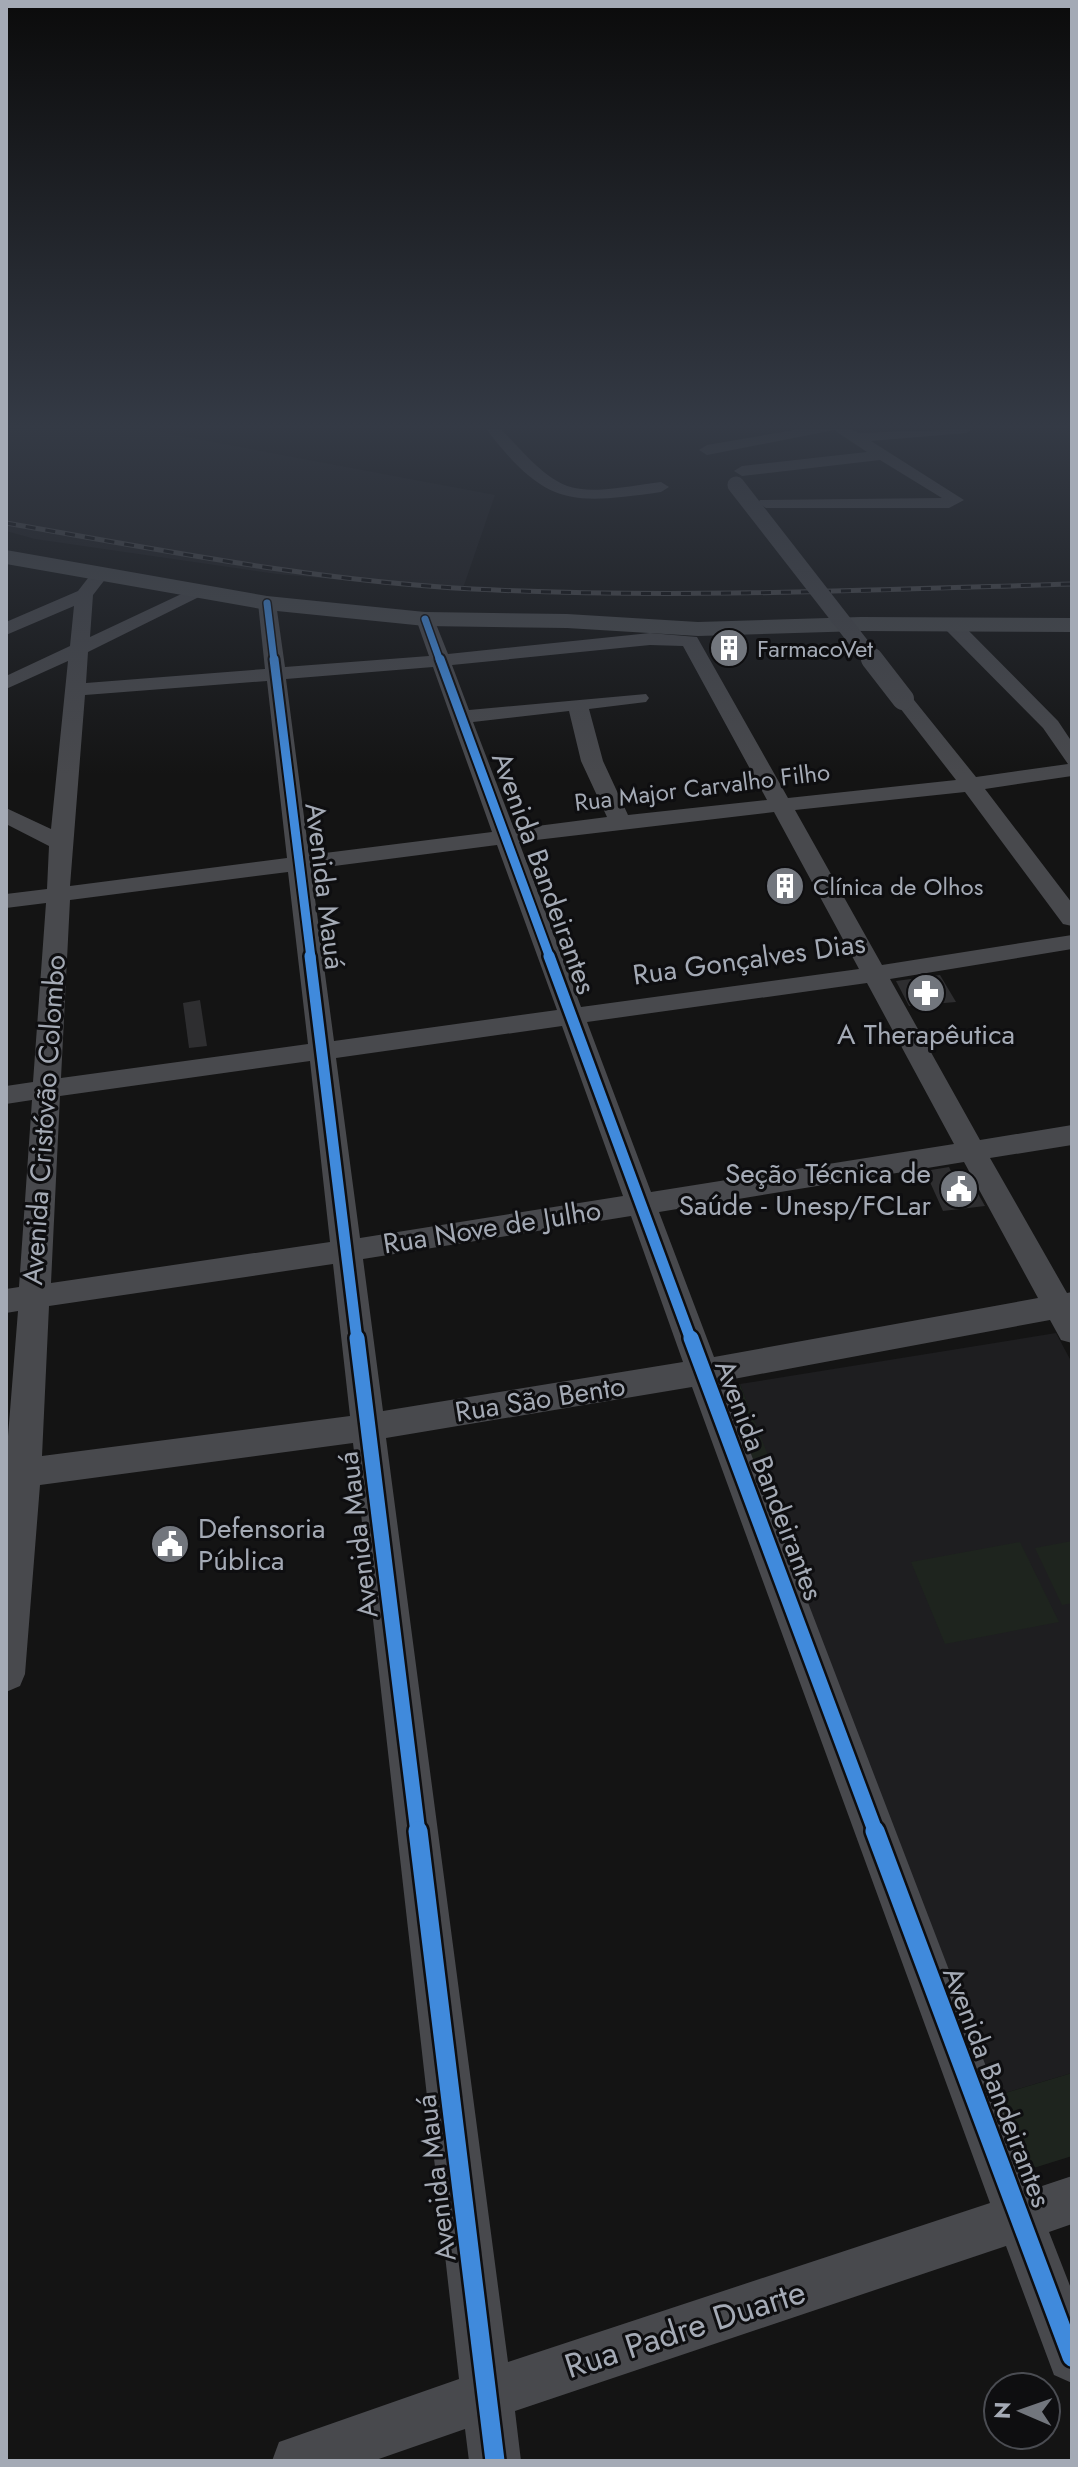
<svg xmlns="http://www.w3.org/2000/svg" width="1078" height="2467" viewBox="0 0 1078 2467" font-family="Jost,sans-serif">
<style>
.built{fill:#1e1e20}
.green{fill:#1e241e}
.building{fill:#2e2e30}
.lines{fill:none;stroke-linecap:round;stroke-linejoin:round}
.minor{fill:#48494d;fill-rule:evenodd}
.major{fill:#4a4c4f;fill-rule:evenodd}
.rail-casing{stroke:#494a4d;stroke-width:5}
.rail{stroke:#0e0e10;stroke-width:3;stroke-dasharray:10;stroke-linecap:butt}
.minor-bridge-far1{stroke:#48494d;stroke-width:17}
.minor-bridge{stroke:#48494d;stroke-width:22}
.cycleway-far4-casing{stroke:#0e0e10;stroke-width:10}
.cycleway-far3-casing{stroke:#0e0e10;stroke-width:13}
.cycleway-far2-casing{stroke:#0e0e10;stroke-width:16}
.cycleway-far1-casing{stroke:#0e0e10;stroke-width:20}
.cycleway-casing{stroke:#0e0e10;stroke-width:24}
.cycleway-far4{stroke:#408adc;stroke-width:7}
.cycleway-far3{stroke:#408adc;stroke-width:9}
.cycleway-far2{stroke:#408adc;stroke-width:11}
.cycleway-far1{stroke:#408adc;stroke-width:15}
.cycleway{stroke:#408adc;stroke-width:19}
.labels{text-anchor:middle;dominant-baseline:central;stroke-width:6;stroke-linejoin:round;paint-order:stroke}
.far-poi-label{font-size:24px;fill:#a4aab5;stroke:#0e0e10;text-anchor:start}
.far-street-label{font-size:24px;fill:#a4aab5;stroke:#0e0e10}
.street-label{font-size:28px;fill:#a4aab5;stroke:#0e0e10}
.poi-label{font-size:28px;fill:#a4aab5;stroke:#0e0e10}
.near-street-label{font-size:34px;fill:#a4aab5;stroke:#0e0e10}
</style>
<rect width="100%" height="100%" fill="#141414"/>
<!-- built -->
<g class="built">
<polygon points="6,429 144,429 495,495 462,591 277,574 35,539 6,531"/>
<polygon points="1056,1333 1072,1363 1072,2073 995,2096 753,1467 770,1464 740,1384"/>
</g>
<!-- green -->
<g class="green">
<polygon points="740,1384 771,1463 753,1467 722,1387"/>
<polygon points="1072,1541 1072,1603 1062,1605 1035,1548"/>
<polygon points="1020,1542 1059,1622 945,1644 911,1562"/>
<polygon points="1072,2073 1072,2156 1024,2171 995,2096"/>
</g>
<!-- building -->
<g class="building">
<polygon points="940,975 956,1002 909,1006 896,981"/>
<polygon points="200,1000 207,1046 189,1048 183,1003"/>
<polygon points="949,1167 954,1177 968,1176 985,1206 943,1211 925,1171"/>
</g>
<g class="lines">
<!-- minor -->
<g class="minor">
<path d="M486 429H501C566 500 568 495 661 482L669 487 661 492C569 505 546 506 486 429Z"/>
<polygon points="800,429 851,429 858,433 973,429 966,433 871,441 964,500 949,508 766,508 758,503 760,500 942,498 880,460 742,476 734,471 742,466 867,452 834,430 707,455 699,450 707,445"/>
<path d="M101 568 110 573 93 595 90 637 192 589H204L207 593 88 652 86 683 265 669 258 603 267 598 276 603 285 667 429 656 416 619 425 613 434 619 448 654 650 633 697 637 788 798 956 780 893 699 903 693 910 695 976 777 1068 764 1043 728 944 628 942 624 944 620H958L1058 721 1072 742V776L985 789 1072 903V926L1063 924 965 792 795 810 882 965 1072 935V949L890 979 980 1140 1072 1125V1145L990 1158 1067 1293 1072 1292V1343L1061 1340 1050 1320 723 1381 1033 2189 1072 2176V2224L1049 2232 1072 2291V2383L1054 2375 1006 2246 515 2411 521 2461H469L465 2429 373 2461H272L279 2442 459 2379 353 1443 40 1485 25 1674 20 1686 6 1692V1461L18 1311 6 1313V1289L19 1287 32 1100 6 1104V1086L33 1082 46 903 6 908V894L47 889 49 846 6 824V808L51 829 68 661 6 689V676L70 646 74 606 6 635V622L78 591 95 569ZM650 645 683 646 767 800 628 815 603 761 589 709 646 702 649 698 646 694 469 710 452 665ZM433 667 492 832 309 855 286 679ZM267 681 287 858 70 886 85 695ZM569 711 581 761 607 817 514 829 473 722ZM774 812 859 969 581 1007 519 842ZM497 845 557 1010 334 1041 311 869ZM288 872 308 1044 61 1078 70 900ZM867 983 954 1144 651 1192 587 1022ZM562 1026 623 1196 360 1238 336 1058ZM310 1061 330 1242 51 1283 60 1096ZM964 1162 1038 1298 714 1357 659 1212ZM631 1216 683 1362 383 1411 363 1259ZM333 1264 350 1416 42 1456 49 1306ZM692 1387 990 2203 508 2362 386 1438Z"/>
</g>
<!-- major -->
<polygon class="major" points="6,550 267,596 425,612 567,614 698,622 861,617 1072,618 1072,632 861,631 698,636 567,628 425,626 267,610 6,564"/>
<defs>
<path id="rail" d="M6 523C161 550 316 581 473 589 673 599 872 590 1072 584"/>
</defs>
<!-- rail casing -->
<use href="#rail" class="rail-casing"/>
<!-- rail -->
<use href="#rail" class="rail"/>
<!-- minor-bridge-far1 -->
<polyline class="minor-bridge-far1" points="736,485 873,661"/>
<!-- minor-bridge -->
<polyline class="minor-bridge" points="872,659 903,699"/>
<defs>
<g id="cycleway-far4">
<polyline points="267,603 274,661"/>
<polyline points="425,619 440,661"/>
</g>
<g id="cycleway-far3">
<polyline points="274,659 311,958"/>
<polyline points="440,659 550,958"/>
</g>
<g id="cycleway-far2">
<polyline points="310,956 357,1340"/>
<polyline points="549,956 691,1340"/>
</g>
<g id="cycleway-far1">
<polyline points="357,1338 418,1833"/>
<polyline points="691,1338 876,1833"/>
</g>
<g id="cycleway">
<polyline points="418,1831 495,2461"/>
<polyline points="875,1831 1072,2357"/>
</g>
</defs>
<!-- cycleway-far4 casing -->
<use href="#cycleway-far4" class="cycleway-far4-casing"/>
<!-- cycleway-far3 casing -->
<use href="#cycleway-far3" class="cycleway-far3-casing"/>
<!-- cycleway-far2 casing -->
<use href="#cycleway-far2" class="cycleway-far2-casing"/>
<!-- cycleway-far1 casing -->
<use href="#cycleway-far1" class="cycleway-far1-casing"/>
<!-- cycleway casing -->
<use href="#cycleway" class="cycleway-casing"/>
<!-- cycleway-far4 -->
<use href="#cycleway-far4" class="cycleway-far4"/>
<!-- cycleway-far3 -->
<use href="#cycleway-far3" class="cycleway-far3"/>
<!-- cycleway-far2 -->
<use href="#cycleway-far2" class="cycleway-far2"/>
<!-- cycleway-far1 -->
<use href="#cycleway-far1" class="cycleway-far1"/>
<!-- cycleway -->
<use href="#cycleway" class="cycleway"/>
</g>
<!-- sky -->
<linearGradient id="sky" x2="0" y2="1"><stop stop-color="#0b0b0b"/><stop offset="0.55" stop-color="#343a45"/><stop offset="1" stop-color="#343a45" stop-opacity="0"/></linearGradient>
<rect width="1078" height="775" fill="url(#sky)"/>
<!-- icons -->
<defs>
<symbol id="building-disc" viewBox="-11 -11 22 22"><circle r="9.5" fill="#72767d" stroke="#0e0e10"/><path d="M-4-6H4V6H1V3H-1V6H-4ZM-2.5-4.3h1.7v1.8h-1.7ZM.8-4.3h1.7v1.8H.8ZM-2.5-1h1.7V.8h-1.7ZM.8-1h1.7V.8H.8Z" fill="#fff"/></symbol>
<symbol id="pharmacy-disc" viewBox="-11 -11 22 22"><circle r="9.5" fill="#72767d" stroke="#0e0e10"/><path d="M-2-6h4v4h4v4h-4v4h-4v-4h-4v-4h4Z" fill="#fff"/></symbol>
<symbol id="civic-disc" viewBox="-11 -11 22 22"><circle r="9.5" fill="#72767d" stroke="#0e0e10"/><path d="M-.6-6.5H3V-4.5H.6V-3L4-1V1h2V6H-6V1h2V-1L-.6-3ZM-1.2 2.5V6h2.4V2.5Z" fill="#fff"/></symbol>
</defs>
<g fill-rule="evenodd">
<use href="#building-disc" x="707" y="626" width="44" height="44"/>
<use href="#building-disc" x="763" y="864" width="44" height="44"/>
<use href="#pharmacy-disc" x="904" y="971" width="44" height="44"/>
<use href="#civic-disc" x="937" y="1167" width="44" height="44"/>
<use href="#civic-disc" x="148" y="1522" width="44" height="44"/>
</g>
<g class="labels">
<!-- far-poi labels -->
<g class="far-poi-label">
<text x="757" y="648">FarmacoVet</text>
<text x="813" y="886">Clínica de Olhos</text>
</g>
<!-- far-street labels -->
<g class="far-street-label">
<text transform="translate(702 787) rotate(-7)">Rua Major Carvalho Filho</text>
</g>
<!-- street labels -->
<g class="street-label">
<text transform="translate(544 873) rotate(70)">Avenida Bandeirantes</text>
<text transform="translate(325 886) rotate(83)">Avenida Mauá</text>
<text transform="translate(749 959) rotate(-8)">Rua Gonçalves Dias</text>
<text transform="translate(44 1120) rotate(-86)">Avenida Cristóvão Colombo</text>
<text transform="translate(492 1227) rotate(-9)">Rua Nove de Julho</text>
<text transform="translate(540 1399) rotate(-9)">Rua São Bento</text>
<text transform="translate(769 1480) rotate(69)">Avenida Bandeirantes</text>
<text transform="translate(358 1535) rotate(-97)">Avenida Mauá</text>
<text transform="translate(997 2087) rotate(69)">Avenida Bandeirantes</text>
<text transform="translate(436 2178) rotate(-97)">Avenida Mauá</text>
</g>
<!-- poi labels -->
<g class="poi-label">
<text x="926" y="1034">A Therapêutica</text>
<text x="931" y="1173" text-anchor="end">Seção Técnica de<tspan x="931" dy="32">Saúde - Unesp/FCLar</tspan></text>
<text x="198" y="1528" text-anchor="start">Defensoria<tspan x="198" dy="32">Pública</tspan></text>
</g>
<!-- near-street labels -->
<g class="near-street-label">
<text transform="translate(685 2329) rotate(-18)">Rua Padre Duarte</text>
</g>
</g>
<!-- border -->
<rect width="1078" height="2467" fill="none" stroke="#a4aab5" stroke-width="16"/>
<!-- north arrow -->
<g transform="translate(1022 2411) rotate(272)"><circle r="38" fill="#0e0e10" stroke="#4a4c52" stroke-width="2"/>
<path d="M0-6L14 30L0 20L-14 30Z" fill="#72767d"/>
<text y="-12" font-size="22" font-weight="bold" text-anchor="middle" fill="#a4aab5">N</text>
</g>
</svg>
